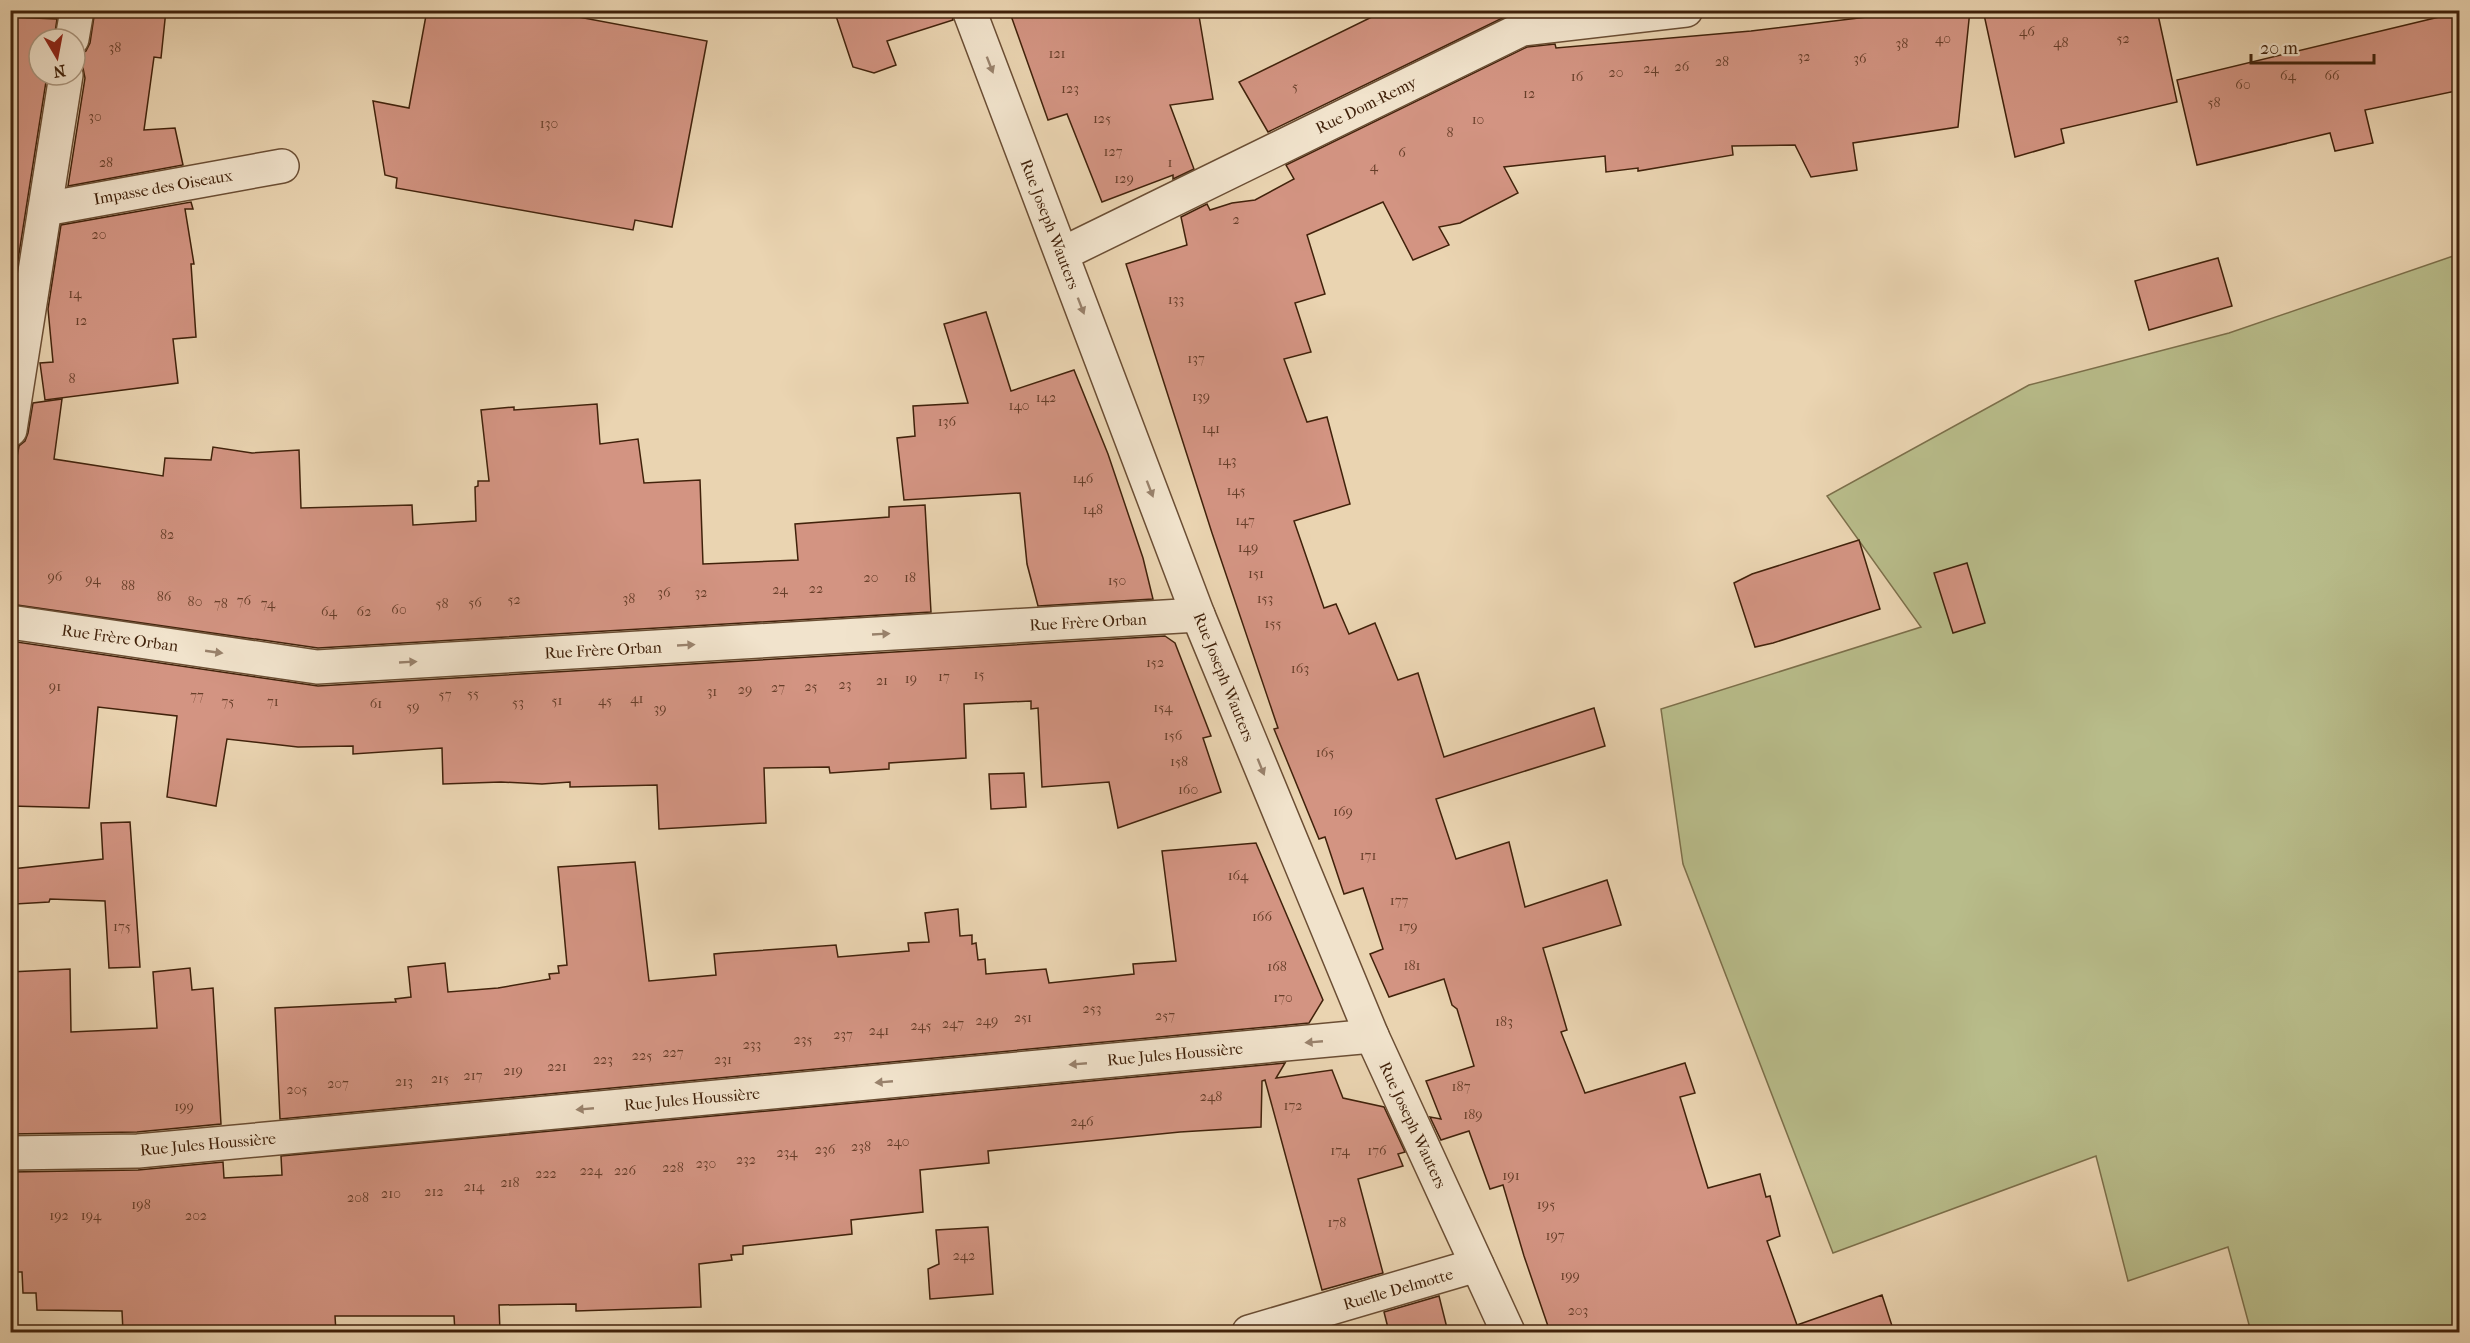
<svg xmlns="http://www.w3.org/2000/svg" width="2470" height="1343" viewBox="0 0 2470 1343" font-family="'IM FELL French Canon',serif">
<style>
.green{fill:#b8bc8a;stroke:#7c6f4a;stroke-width:1.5}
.building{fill:#d39482;stroke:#41220b;stroke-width:1.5}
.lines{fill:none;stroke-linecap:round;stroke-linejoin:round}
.minor-casing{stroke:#6b4e34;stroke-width:36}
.minor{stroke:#f1e3cc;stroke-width:33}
.oneway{fill:#99826c}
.labels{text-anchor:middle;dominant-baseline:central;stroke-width:5;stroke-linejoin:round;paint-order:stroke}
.number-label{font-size:14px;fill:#663e29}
.street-label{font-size:16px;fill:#41220b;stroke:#f1e3cc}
</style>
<rect width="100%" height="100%" fill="#ead4b1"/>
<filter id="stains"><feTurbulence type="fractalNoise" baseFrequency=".00333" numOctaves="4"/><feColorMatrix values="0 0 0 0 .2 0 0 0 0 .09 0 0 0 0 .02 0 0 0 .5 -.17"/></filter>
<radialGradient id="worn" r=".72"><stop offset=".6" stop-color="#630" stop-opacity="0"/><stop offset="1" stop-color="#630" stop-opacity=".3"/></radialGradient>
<!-- green -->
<polygon class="green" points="2459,254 2459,1332 2251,1332 2228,1247 2128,1281 2096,1156 1833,1253 1683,864 1661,709 1921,627 1827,496 2029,385 2229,333"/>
<!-- building -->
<g class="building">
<polygon points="95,10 166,10 161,58 154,57 144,130 175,128 183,165 68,186 85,78 83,68 75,57 86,51 90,43"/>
<polygon points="427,10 541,10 707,41 672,227 635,220 633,230 396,188 397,178 385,175 373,101 409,108"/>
<polygon points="834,10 951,10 953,20 887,41 896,65 874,73 853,67"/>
<polygon points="1009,10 1198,10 1213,99 1170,105 1194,169 1173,179 1173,175 1102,202 1067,114 1048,120"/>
<polygon points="1386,10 1519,10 1268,132 1239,82"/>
<polygon points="1925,10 1970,10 1958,127 1853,143 1857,170 1811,177 1795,145 1732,146 1733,155 1638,171 1638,168 1606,172 1605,156 1504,167 1518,193 1460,223 1439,227 1449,245 1413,260 1383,202 1307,235 1325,294 1295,303 1311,352 1284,359 1307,422 1327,417 1350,504 1294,521 1324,608 1336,604 1349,634 1375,623 1398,680 1418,673 1444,757 1594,708 1605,746 1436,799 1456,859 1509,842 1525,907 1607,880 1621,925 1543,948 1567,1030 1561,1032 1585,1093 1685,1063 1695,1093 1680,1097 1708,1188 1760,1174 1766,1197 1770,1196 1780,1236 1767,1241 1797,1325 1882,1295 1894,1332 1550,1332 1524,1256 1503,1185 1490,1189 1469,1131 1441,1140 1430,1117 1441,1119 1426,1081 1474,1066 1457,1009 1452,1005 1444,979 1389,997 1370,954 1383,949 1363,888 1344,894 1325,837 1319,839 1274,729 1278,728 1212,533 1126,264 1187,245 1181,217 1207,204 1210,210 1232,203 1255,200 1294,179 1286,165 1527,47 1555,44 1556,48 1751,31"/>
<polygon points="1983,10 2157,10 2177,102 2061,129 2064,143 2015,157"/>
<polygon points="2460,12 2460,65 2456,66 2459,79 2453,79 2456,91 2365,110 2373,143 2335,151 2330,133 2197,165 2177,80"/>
<polygon points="10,17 57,19 54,39 39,39 39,75 47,75 18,260 10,260"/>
<polygon points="191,202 193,209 185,209 194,264 191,264 196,337 173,339 178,383 45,400 40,363 53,362 48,309 61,225"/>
<polygon points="2218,258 2232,306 2149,330 2135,281"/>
<polygon points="986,312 1011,391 1074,370 1108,454 1143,558 1153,599 1038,606 1027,564 1020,493 904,500 897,438 915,436 913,406 968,403 944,324"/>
<polygon points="62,399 54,459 163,476 165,458 211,460 213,447 252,453 299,450 301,508 412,505 413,525 476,521 475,487 478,486 478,481 489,481 481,410 514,407 514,410 597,404 600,444 638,439 644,483 700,480 703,564 798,560 795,524 889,517 889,507 925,505 931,612 318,648 10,604 10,495 19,446 25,441 28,433 33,403"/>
<polygon points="1859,540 1880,609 1773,643 1755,647 1734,583 1752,574"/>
<polygon points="1967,563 1985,623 1953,633 1934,573"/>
<polygon points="1165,636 1175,643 1211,736 1203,738 1221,792 1118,828 1109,782 1042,787 1038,708 1031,709 1031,701 964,704 966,758 889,763 889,769 830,773 829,767 764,768 766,823 659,829 657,785 570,787 570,782 542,784 501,782 443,784 442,748 353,754 353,746 298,747 227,739 216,806 167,797 177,716 98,707 89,808 10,806 10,641 318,686"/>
<polygon points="1024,773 1026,807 991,809 989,774"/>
<polygon points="130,822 140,967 109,968 105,901 50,899 49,902 15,904 12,869 103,859 101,823"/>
<polygon points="1256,843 1323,1000 1309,1023 280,1119 275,1008 396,1002 395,999 411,997 408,967 445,963 448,992 498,988 550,979 549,974 559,973 558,966 567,965 558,867 635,862 649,981 716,975 714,954 724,953 836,945 838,957 909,951 908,943 929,942 925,913 958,909 960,936 972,935 972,944 976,943 978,960 985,959 986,974 1046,969 1049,983 1134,974 1133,964 1176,961 1162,851"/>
<polygon points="190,968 192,990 213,988 221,1124 137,1132 10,1134 10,972 70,969 71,1032 157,1028 153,972"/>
<polygon points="1285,1063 1276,1078 1332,1070 1343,1098 1384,1107 1405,1152 1398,1154 1403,1166 1358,1179 1383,1273 1322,1290 1265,1080 1262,1081 1261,1127 1180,1132 988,1151 989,1163 920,1170 923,1212 851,1220 852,1234 743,1246 743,1254 731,1255 732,1260 699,1264 701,1307 576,1311 576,1304 499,1305 500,1332 455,1332 454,1316 335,1316 336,1332 123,1332 122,1311 37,1310 36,1293 23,1293 22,1272 10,1272 10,1172 138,1170 223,1162 224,1178 282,1175 281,1156"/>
<polygon points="988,1227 993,1294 930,1299 928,1269 939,1264 936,1230"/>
<polygon points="1439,1296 1448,1332 1389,1332 1384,1312"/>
</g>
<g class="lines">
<defs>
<g id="minor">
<polyline points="969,10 1198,615 1372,1036 1508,1332"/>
<polyline points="72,39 76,16"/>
<polyline points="45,209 282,166"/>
<polyline points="1062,254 1522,29 1686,10"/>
<polyline points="10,430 66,75"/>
<polyline points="10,622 317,667 1198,615"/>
<polyline points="10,1153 138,1151 1372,1036"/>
<polyline points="1249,1332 1477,1265"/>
</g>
</defs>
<!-- minor casing -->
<use href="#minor" class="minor-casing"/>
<!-- minor -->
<use href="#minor" class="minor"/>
</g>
<!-- one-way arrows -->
<defs><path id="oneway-solid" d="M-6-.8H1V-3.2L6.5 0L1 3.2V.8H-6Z" transform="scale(1.5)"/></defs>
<g class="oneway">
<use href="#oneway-solid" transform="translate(990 65) rotate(69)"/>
<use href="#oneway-solid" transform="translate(1081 306) rotate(69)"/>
<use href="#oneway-solid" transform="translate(1150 489) rotate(69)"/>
<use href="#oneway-solid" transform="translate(881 634) rotate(-3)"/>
<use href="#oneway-solid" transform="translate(686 645) rotate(-3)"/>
<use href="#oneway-solid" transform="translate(214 652) rotate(8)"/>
<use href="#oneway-solid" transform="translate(408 662) rotate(-3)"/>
<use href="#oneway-solid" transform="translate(1261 767) rotate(68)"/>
<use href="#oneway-solid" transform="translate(1314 1042) rotate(175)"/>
<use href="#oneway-solid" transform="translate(1078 1064) rotate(175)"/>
<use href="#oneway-solid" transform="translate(884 1082) rotate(175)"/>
<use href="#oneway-solid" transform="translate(585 1109) rotate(175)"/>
</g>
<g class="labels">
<!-- number labels -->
<g class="number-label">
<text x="2027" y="31">46</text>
<text x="1943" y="38">40</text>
<text x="2123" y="38">52</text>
<text x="2061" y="42">48</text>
<text x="1902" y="43">38</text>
<text x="115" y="47">38</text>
<text x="1057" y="53">121</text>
<text x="1804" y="56">32</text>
<text x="1860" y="58">36</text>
<text x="1722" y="61">28</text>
<text x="1682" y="66">26</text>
<text x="1651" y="68">24</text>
<text x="1616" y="72">20</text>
<text x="2288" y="75">64</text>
<text x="2332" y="75">66</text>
<text x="1577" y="76">16</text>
<text x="2243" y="84">60</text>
<text x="1295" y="86">5</text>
<text x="1070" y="88">123</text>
<text x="1529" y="93">12</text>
<text x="2214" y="102">58</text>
<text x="95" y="116">30</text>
<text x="1102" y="118">125</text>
<text x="1478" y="119">10</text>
<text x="549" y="123">130</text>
<text x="1450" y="132">8</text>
<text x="1113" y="151">127</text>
<text x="1402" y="152">6</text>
<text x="106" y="162">28</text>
<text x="1170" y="162">1</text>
<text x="1374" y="166">4</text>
<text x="1124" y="178">129</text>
<text x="1236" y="219">2</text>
<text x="99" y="234">20</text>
<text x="75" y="293">14</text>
<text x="1176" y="299">133</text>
<text x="81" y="320">12</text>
<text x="1196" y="358">137</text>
<text x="72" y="378">8</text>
<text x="1201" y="396">139</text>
<text x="1046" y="397">142</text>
<text x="1019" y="405">140</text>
<text x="947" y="421">136</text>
<text x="1211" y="428">141</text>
<text x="1227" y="460">143</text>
<text x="1083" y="478">146</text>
<text x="1236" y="490">145</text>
<text x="1093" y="509">148</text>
<text x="1245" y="520">147</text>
<text x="167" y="534">82</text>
<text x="1248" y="547">149</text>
<text x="1256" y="573">151</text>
<text x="55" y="576">96</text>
<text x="871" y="577">20</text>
<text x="910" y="577">18</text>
<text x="93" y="579">94</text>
<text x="1117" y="580">150</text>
<text x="128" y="585">88</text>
<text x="816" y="588">22</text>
<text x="780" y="589">24</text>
<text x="664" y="592">36</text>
<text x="701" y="592">32</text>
<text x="164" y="596">86</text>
<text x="629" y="598">38</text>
<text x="1265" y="598">153</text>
<text x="514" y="599">52</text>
<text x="244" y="600">76</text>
<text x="195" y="601">80</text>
<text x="475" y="602">56</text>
<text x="221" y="603">78</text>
<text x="268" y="603">74</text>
<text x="442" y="603">58</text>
<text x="399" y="609">60</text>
<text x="329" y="611">64</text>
<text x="364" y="611">62</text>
<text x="1273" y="623">155</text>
<text x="1155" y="662">152</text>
<text x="1300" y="668">163</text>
<text x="979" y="674">15</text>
<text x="944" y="676">17</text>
<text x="911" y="678">19</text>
<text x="882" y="680">21</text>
<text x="845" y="684">23</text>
<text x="55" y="686">91</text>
<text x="811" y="686">25</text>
<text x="778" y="687">27</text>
<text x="745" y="689">29</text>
<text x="712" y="691">31</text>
<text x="473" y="693">55</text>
<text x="445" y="694">57</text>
<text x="197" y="695">77</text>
<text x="637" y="698">41</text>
<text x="557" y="700">51</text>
<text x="605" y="700">45</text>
<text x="228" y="701">75</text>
<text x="273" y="701">71</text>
<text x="518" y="702">53</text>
<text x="376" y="703">61</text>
<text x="413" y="706">59</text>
<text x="1163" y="707">154</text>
<text x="660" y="708">39</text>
<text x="1173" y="735">156</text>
<text x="1325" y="752">165</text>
<text x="1179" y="761">158</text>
<text x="1188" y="789">160</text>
<text x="1343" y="811">169</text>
<text x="1368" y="855">171</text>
<text x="1238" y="875">164</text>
<text x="1399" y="900">177</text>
<text x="1262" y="916">166</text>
<text x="122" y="926">175</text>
<text x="1408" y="926">179</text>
<text x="1412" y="965">181</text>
<text x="1277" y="966">168</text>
<text x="1283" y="997">170</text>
<text x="1092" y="1008">253</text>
<text x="1165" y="1015">257</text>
<text x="1023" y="1017">251</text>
<text x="987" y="1020">249</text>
<text x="1504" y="1021">183</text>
<text x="953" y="1023">247</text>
<text x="921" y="1025">245</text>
<text x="879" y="1030">241</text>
<text x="843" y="1034">237</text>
<text x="803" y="1039">235</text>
<text x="752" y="1044">233</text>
<text x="673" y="1052">227</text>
<text x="642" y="1055">225</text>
<text x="603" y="1059">223</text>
<text x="723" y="1059">231</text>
<text x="557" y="1066">221</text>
<text x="513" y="1070">219</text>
<text x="473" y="1075">217</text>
<text x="440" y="1078">215</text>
<text x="404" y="1081">213</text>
<text x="338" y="1083">207</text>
<text x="1461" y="1086">187</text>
<text x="297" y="1089">205</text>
<text x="1211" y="1096">248</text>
<text x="1293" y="1105">172</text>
<text x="184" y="1106">199</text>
<text x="1473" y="1114">189</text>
<text x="1082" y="1121">246</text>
<text x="898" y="1141">240</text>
<text x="861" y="1146">238</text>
<text x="825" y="1149">236</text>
<text x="1340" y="1150">174</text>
<text x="1377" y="1150">176</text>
<text x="787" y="1152">234</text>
<text x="746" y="1159">232</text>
<text x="706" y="1163">230</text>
<text x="673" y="1167">228</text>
<text x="591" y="1170">224</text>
<text x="625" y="1170">226</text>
<text x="546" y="1173">222</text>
<text x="1511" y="1175">191</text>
<text x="510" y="1182">218</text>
<text x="474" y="1186">214</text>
<text x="434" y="1191">212</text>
<text x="391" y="1193">210</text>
<text x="358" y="1197">208</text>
<text x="141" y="1204">198</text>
<text x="1546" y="1204">195</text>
<text x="59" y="1215">192</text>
<text x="91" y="1215">194</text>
<text x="196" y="1215">202</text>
<text x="1337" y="1222">178</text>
<text x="1555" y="1235">197</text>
<text x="964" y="1255">242</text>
<text x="1570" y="1275">199</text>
<text x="1578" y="1310">203</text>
</g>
<!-- street labels -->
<g class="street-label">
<text transform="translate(1366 105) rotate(-26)">Rue Dom-Remy</text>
<text transform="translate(163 187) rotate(-10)">Impasse des Oiseaux</text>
<text transform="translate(1050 224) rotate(69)">Rue Joseph Wauters</text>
<text transform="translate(1088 622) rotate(-3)">Rue Frère Orban</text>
<text transform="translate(120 638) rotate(8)">Rue Frère Orban</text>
<text transform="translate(603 650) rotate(-3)">Rue Frère Orban</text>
<text transform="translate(1224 677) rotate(68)">Rue Joseph Wauters</text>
<text transform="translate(1175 1054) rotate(-5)">Rue Jules Houssière</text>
<text transform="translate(692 1099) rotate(-5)">Rue Jules Houssière</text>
<text transform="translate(1413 1125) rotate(65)">Rue Joseph Wauters</text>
<text transform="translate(208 1144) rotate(-5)">Rue Jules Houssière</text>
<text transform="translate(1398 1289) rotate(-16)">Ruelle Delmotte</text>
</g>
</g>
<!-- margin -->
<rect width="2470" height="1343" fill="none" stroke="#ead4b1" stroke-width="36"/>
<rect x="12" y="12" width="2446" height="1319" fill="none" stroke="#41220b" stroke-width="3"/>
<rect x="18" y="18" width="2434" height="1307" fill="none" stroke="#41220b" stroke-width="1.5"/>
<!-- north arrow -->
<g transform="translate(57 57) rotate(170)"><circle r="28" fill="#f1e3cc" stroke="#ab967f" stroke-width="1.5"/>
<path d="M0-4.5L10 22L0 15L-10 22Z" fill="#8f2418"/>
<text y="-9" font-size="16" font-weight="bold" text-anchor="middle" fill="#41220b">N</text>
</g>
<!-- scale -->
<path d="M2251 54v9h123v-9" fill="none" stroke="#41220b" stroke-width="3"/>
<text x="2260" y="54" font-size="18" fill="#41220b" stroke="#f1e3cc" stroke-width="4.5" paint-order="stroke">20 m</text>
<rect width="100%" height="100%" filter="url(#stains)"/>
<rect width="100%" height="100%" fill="url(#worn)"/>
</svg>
